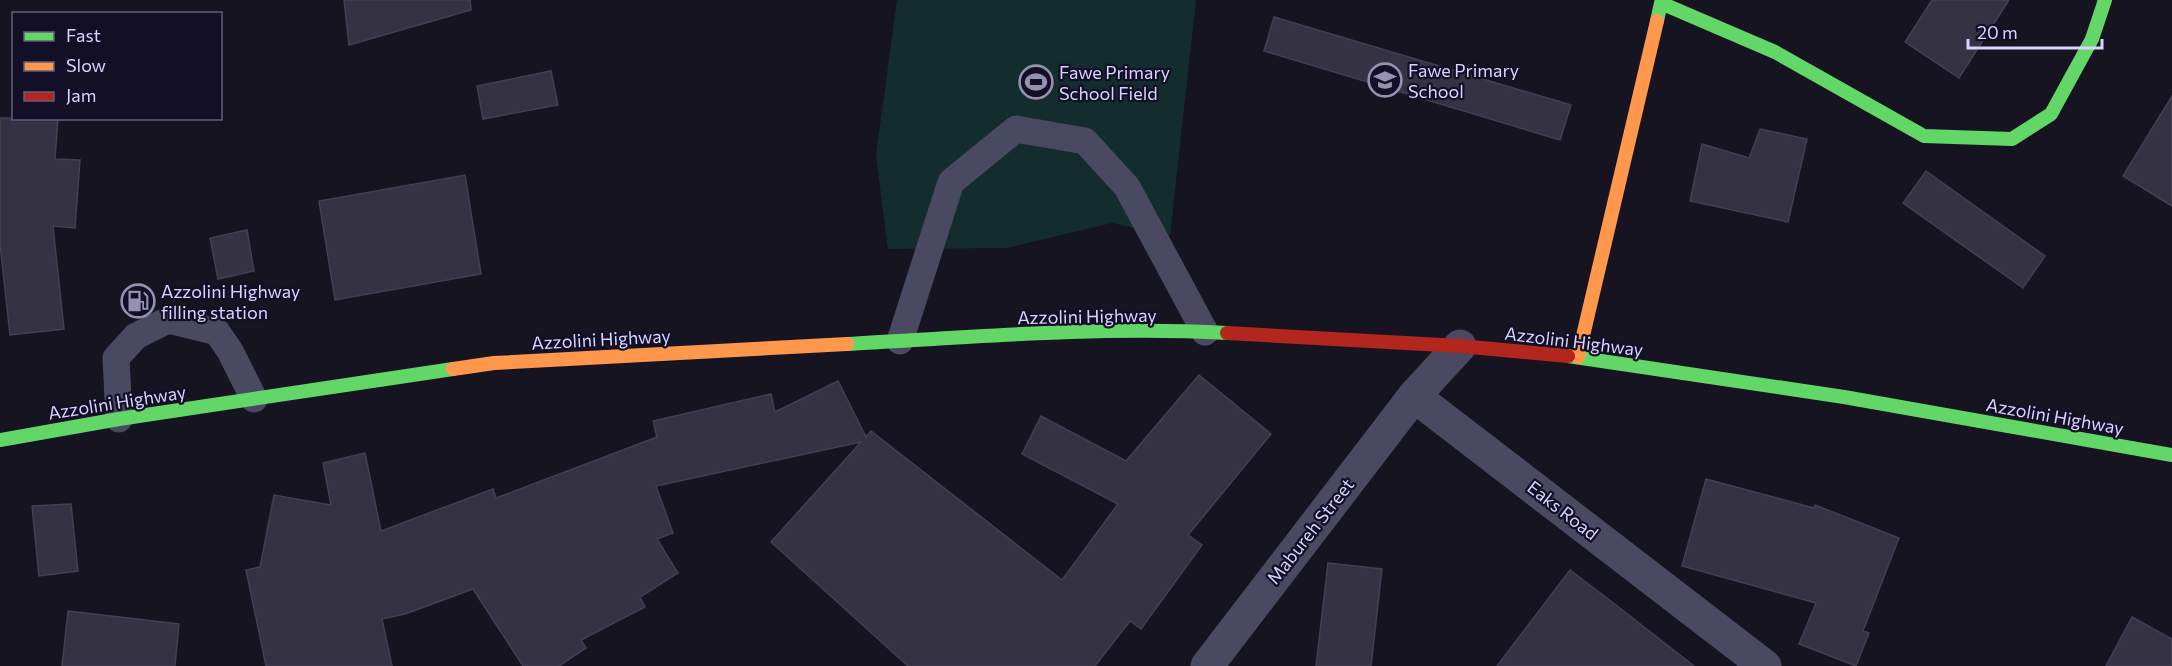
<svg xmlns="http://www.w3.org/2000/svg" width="2172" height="666" viewBox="0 0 2172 666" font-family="Commissioner,sans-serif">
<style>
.green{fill:#132c2d}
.building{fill:#343243;stroke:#433f54;stroke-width:1.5}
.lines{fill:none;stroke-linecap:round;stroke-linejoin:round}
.lane{stroke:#4a4962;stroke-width:27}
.street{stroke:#4a4962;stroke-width:33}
.fast{stroke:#63d668;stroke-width:14}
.slow{stroke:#ff974d;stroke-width:14}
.jam{stroke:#b3261e;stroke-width:14}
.labels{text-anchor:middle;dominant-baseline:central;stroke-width:4.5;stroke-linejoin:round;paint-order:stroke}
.poi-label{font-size:18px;fill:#d9d4ff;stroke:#130f26;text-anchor:start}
.street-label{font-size:18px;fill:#d9d4ff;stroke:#130f26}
</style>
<rect width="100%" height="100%" fill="#161421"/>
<!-- green -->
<polygon class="green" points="897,0 1196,0 1170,236 1112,223 1007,248 888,249 876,155"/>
<!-- building -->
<g class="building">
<polygon points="344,0 470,0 471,10 349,45"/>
<polygon points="1932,0 2009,0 1959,78 1905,42"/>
<polygon points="1274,17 1571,105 1560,140 1264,51"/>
<polygon points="551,71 558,105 483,119 477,86"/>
<polygon points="2172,96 2172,206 2123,176"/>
<polygon points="0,118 58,118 55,159 80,160 75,228 53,226 64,329 10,335 0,244"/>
<polygon points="1760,129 1807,139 1788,222 1690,201 1702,144 1749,158"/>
<polygon points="1926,171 2045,256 2023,288 1903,203"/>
<polygon points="465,175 481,274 335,300 319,201"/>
<polygon points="247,230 254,271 218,279 210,238"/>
<polygon points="1199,375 1271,434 1188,535 1202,545 1141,629 1130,621 1095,666 908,666 771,542 861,442 656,486 673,533 657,539 678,573 640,597 645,607 581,640 586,648 559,666 523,666 473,589 405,614 382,619 392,666 266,666 246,570 260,567 274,495 331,505 323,463 365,453 381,531 493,489 496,498 657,437 653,421 771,394 775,412 838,381 866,437 871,431 1062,580 1118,504 1022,454 1041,416 1126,461"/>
<polygon points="1706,479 1814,508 1815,505 1899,538 1863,631 1869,633 1856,666 1799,644 1816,603 1682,566"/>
<polygon points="71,504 78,571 39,576 32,506"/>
<polygon points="1328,563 1382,569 1371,666 1316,666"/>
<polygon points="1570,570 1607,598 1694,666 1497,666"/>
<polygon points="68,611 179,624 175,666 62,666"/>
<polygon points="2132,617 2172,639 2172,666 2106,666"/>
</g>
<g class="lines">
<!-- lane -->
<g class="lane">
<polyline points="900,341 951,182 1016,129 1085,141 1127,187 1205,332"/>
<polyline points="119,419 116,358 136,336 168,320 217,332 230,351 254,399"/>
</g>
<!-- street -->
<g class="street">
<polyline points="1414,396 1765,666"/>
<polyline points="1207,666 1414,396 1460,346"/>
</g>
<!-- fast -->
<g class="fast">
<polyline points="1657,21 1661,3 1775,52 1924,136 2012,139 2051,114 2092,39 2105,0"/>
<path d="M847 344C973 337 1101 326 1227 333"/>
<polyline points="1568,356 1844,397 2172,455"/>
<polyline points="0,440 119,419 453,369"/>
</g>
<!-- slow -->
<g class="slow">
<polyline points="1578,357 1657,21"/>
<polyline points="453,369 494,363 847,344"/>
</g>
<!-- jam -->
<polyline class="jam" points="1227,333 1460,346 1568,356"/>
</g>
<!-- icons -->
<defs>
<symbol id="school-ring" viewBox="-11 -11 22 22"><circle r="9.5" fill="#130f26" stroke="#9591b1" stroke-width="1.5"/><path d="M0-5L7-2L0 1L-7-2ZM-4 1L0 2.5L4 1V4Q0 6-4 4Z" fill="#9591b1"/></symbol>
<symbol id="stadium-ring" viewBox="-11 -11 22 22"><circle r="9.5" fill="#130f26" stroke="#9591b1" stroke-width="1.5"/><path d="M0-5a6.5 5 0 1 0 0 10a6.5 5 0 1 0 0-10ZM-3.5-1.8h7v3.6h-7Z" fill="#9591b1"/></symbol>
<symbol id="fuel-ring" viewBox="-11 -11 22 22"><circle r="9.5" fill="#130f26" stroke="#9591b1" stroke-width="1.5"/><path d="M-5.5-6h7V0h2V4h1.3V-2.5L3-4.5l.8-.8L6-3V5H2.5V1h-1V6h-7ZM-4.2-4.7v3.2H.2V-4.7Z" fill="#9591b1"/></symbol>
</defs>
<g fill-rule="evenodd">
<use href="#school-ring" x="1366" y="61" width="38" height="38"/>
<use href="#stadium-ring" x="1017" y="63" width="38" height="38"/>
<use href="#fuel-ring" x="119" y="282" width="38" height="38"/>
</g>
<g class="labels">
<!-- poi labels -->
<g class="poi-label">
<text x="1408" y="70">Fawe Primary<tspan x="1408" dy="21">School</tspan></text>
<text x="1059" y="72">Fawe Primary<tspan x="1059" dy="21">School Field</tspan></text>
<text x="161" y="291">Azzolini Highway<tspan x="161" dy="21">filling station</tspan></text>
</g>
<!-- street labels -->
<g class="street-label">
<text transform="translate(1087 316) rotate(-1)">Azzolini Highway</text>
<text transform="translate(601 339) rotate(-3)">Azzolini Highway</text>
<text transform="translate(1574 341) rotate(7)">Azzolini Highway</text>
<text transform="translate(117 402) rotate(-9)">Azzolini Highway</text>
<text transform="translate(2055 416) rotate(10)">Azzolini Highway</text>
<text transform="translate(1563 510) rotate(38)">Eaks Road</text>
<text transform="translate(1310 531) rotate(-52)">Mabureh Street</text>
</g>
</g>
<!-- legend -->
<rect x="12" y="12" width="210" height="108" fill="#130f26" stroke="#625e7d" stroke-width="1.5"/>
<rect x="24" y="32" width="30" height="9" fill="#63d668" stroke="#625e7d" stroke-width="1.5"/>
<text x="66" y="42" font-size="18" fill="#d9d4ff">Fast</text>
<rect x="24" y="62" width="30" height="9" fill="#ff974d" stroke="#625e7d" stroke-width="1.5"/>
<text x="66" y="72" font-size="18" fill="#d9d4ff">Slow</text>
<rect x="24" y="92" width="30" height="9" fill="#b3261e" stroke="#625e7d" stroke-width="1.5"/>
<text x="66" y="102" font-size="18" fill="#d9d4ff">Jam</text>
<!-- scale -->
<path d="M1968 39v9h134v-9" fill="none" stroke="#d9d4ff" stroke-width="3"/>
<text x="1977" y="39" font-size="18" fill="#d9d4ff" stroke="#130f26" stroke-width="4.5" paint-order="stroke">20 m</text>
</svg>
